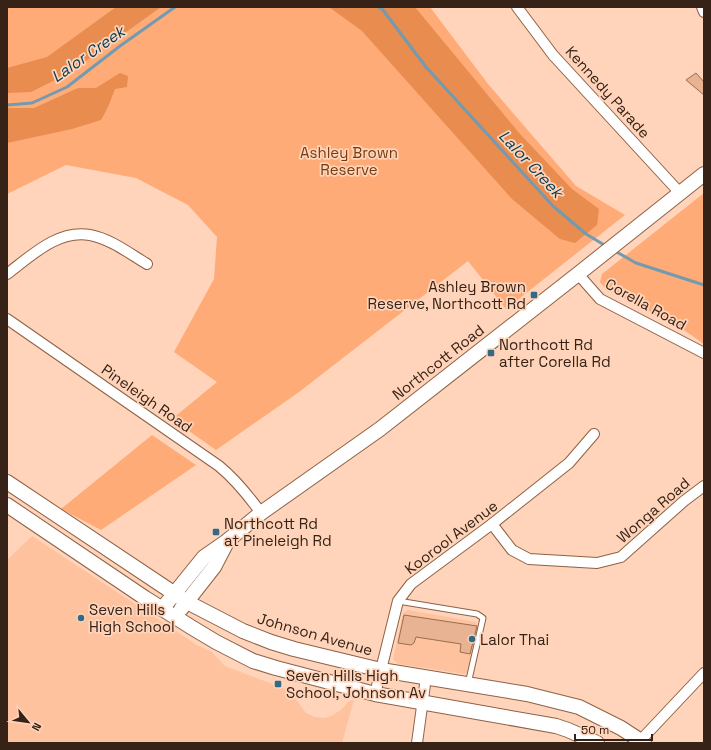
<svg xmlns="http://www.w3.org/2000/svg" width="711" height="750" viewBox="0 0 711 750" font-family="'Space Grotesk',sans-serif">
<style>
.built{fill:#fec39e}
.green{fill:#ffab77}
.forest{fill:#e88c4f}
.lines{fill:none;stroke-linecap:round;stroke-linejoin:round}
.stream{stroke:#749aaf;stroke-width:3}
.building{fill:#e7b393;stroke:#9b6c4e}
.lane-casing{stroke:#8f6144;stroke-width:7}
.street-casing{stroke:#8f6144;stroke-width:12}
.secondary-casing{stroke:#8f6144;stroke-width:16}
.lane{stroke:#fff;stroke-width:5}
.street{stroke:#fff;stroke-width:10}
.secondary{stroke:#fff;stroke-width:14}
.poi-dot{fill:#336a85;stroke:#ffd4ba;stroke-width:1.5}
.labels{text-anchor:middle;dominant-baseline:central;stroke-width:3.5;stroke-linejoin:round;paint-order:stroke}
.street-label{font-size:15px;fill:#362216;stroke:#ffd4ba}
.park-label{font-size:15px;fill:#773c0e;stroke:#ffd4ba}
.poi-label{font-size:15px;fill:#362216;stroke:#ffd4ba;text-anchor:start}
.water-label{font-size:16px;font-style:italic;fill:#033b51;stroke:#ffd4ba}
</style>
<rect width="100%" height="100%" fill="#ffd4ba"/>
<!-- built -->
<g class="built">
<polygon points="32,536 197,645 212,652 225,666 288,690 292,694 306,713 315,717 324,718 331,716 341,710 349,701 354,700 342,743 7,743 7,560"/>
<polygon points="408,610 476,622 478,626 467,672 465,674 398,664 393,659 403,613"/>
</g>
<!-- green -->
<g class="green">
<polygon points="7,7 430,7 488,84 576,186 625,215 506,309 468,261 299,392 216,450 172,419 217,382 174,352 214,279 217,237 188,205 136,178 66,165 7,194"/>
<polygon points="704,193 704,344 678,326 606,289 600,282 602,274"/>
<polygon points="152,435 196,465 101,530 61,509"/>
</g>
<!-- forest -->
<g class="forest">
<polygon points="116,7 161,7 69,73 31,92 7,93 7,68 47,57"/>
<polygon points="329,7 415,7 520,134 572,189 599,209 597,225 575,243 560,239 512,199 362,31"/>
<polygon points="120,73 128,76 127,87 115,89 108,107 101,120 72,129 7,143 7,108 34,108 78,88 96,88"/>
</g>
<g class="lines">
<!-- stream -->
<g class="stream">
<polyline points="378,7 383,10 426,67 553,206 586,234 606,246"/>
<polyline points="7,105 32,103 67,87 120,46 175,7"/>
<polyline points="615,251 636,263 704,285"/>
</g>
</g>
<!-- building -->
<g class="building">
<polygon points="696,73 704,82 704,95 686,80"/>
<polygon points="404,615 477,626 470,654 460,652 461,644 416,637 414,643 411,645 398,643"/>
</g>
<g class="lines">
<defs>
<polyline id="lane" points="398,601 477,614 483,618 468,684"/>
<g id="street">
<polyline points="517,7 553,55 680,193"/>
<polyline points="702,7 704,12"/>
<path d="M7 274C31 256 58 229 90 235 111 239 130 254 147 264"/>
<polyline points="578,274 600,299 704,353"/>
<path d="M7 319 219 466C236 480 248 495 261 513"/>
<polyline points="492,524 512,550 529,559 597,563 621,557 684,501 704,486"/>
<polyline points="375,694 398,601 411,584 492,524 569,463 594,434"/>
<polyline points="417,743 426,677"/>
<polyline points="638,743 704,673"/>
</g>
<g id="secondary">
<polyline points="7,482 187,602 243,631 271,642 294,649 381,670 527,694 579,707 621,728 644,743"/>
<polyline points="7,505 145,598 191,627 216,642 253,661 276,668 375,694 556,726 568,730 597,743"/>
<polyline points="162,609 204,557 227,541 261,513 380,429 578,274 704,174"/>
<polyline points="181,609 214,567 227,542"/>
</g>
</defs>
<!-- lane casing -->
<use href="#lane" class="lane-casing"/>
<!-- street casing -->
<use href="#street" class="street-casing"/>
<!-- secondary casing -->
<use href="#secondary" class="secondary-casing"/>
<!-- lane -->
<use href="#lane" class="lane"/>
<!-- street -->
<use href="#street" class="street"/>
<!-- secondary -->
<use href="#secondary" class="secondary"/>
</g>
<!-- markers -->
<g class="poi-dot">
<rect x="530" y="291" width="8" height="8" rx="2"/>
<rect x="487" y="349" width="8" height="8" rx="2"/>
<rect x="212" y="528" width="8" height="8" rx="2"/>
<circle cx="81" cy="618" r="4"/>
<circle cx="472" cy="639" r="4"/>
<rect x="274" y="680" width="8" height="8" rx="2"/>
</g>
<g class="labels">
<!-- street labels -->
<g class="street-label">
<text transform="translate(608 92) rotate(48)">Kennedy Parade</text>
<text transform="translate(646 304) rotate(29)">Corella Road</text>
<text transform="translate(438 362) rotate(-38)">Northcott Road</text>
<text transform="translate(147 398) rotate(35)">Pineleigh Road</text>
<text transform="translate(653 510) rotate(-41)">Wonga Road</text>
<text transform="translate(451 537) rotate(-37)">Koorool Avenue</text>
<text transform="translate(315 634) rotate(16)">Johnson Avenue</text>
</g>
<!-- park labels -->
<g class="park-label">
<text x="349" y="152">Ashley Brown<tspan x="349" dy="17">Reserve</tspan></text>
</g>
<!-- poi labels -->
<g class="poi-label">
<text x="526" y="286" text-anchor="end">Ashley Brown<tspan x="526" dy="17">Reserve, Northcott Rd</tspan></text>
<text x="499" y="344">Northcott Rd<tspan x="499" dy="17">after Corella Rd</tspan></text>
<text x="224" y="523">Northcott Rd<tspan x="224" dy="17">at Pineleigh Rd</tspan></text>
<text x="89" y="609">Seven Hills<tspan x="89" dy="17">High School</tspan></text>
<text x="480" y="639">Lalor Thai</text>
<text x="286" y="675">Seven Hills High<tspan x="286" dy="17">School, Johnson Av</tspan></text>
</g>
<!-- water labels -->
<g class="water-label">
<text transform="translate(88 54) rotate(-35)">Lalor Creek</text>
<text transform="translate(531 164) rotate(47)">Lalor Creek</text>
</g>
</g>
<!-- border -->
<rect width="711" height="750" fill="none" stroke="#362216" stroke-width="16"/>
<!-- north arrow -->
<g transform="translate(28 722) rotate(119)" stroke="#ffd4ba" stroke-width="3" paint-order="stroke">
<path d="M0-3L7 15L0 10L-7 15Z" fill="#362216"/>
<text y="-6" font-size="11" font-weight="bold" text-anchor="middle" fill="#362216">N</text>
</g>
<!-- scale -->
<path d="M575 734v6h77v-6" fill="none" stroke="#362216" stroke-width="2"/>
<text x="581" y="734" font-size="12" fill="#362216" stroke="#ffd4ba" stroke-width="3" paint-order="stroke">50 m</text>
</svg>
